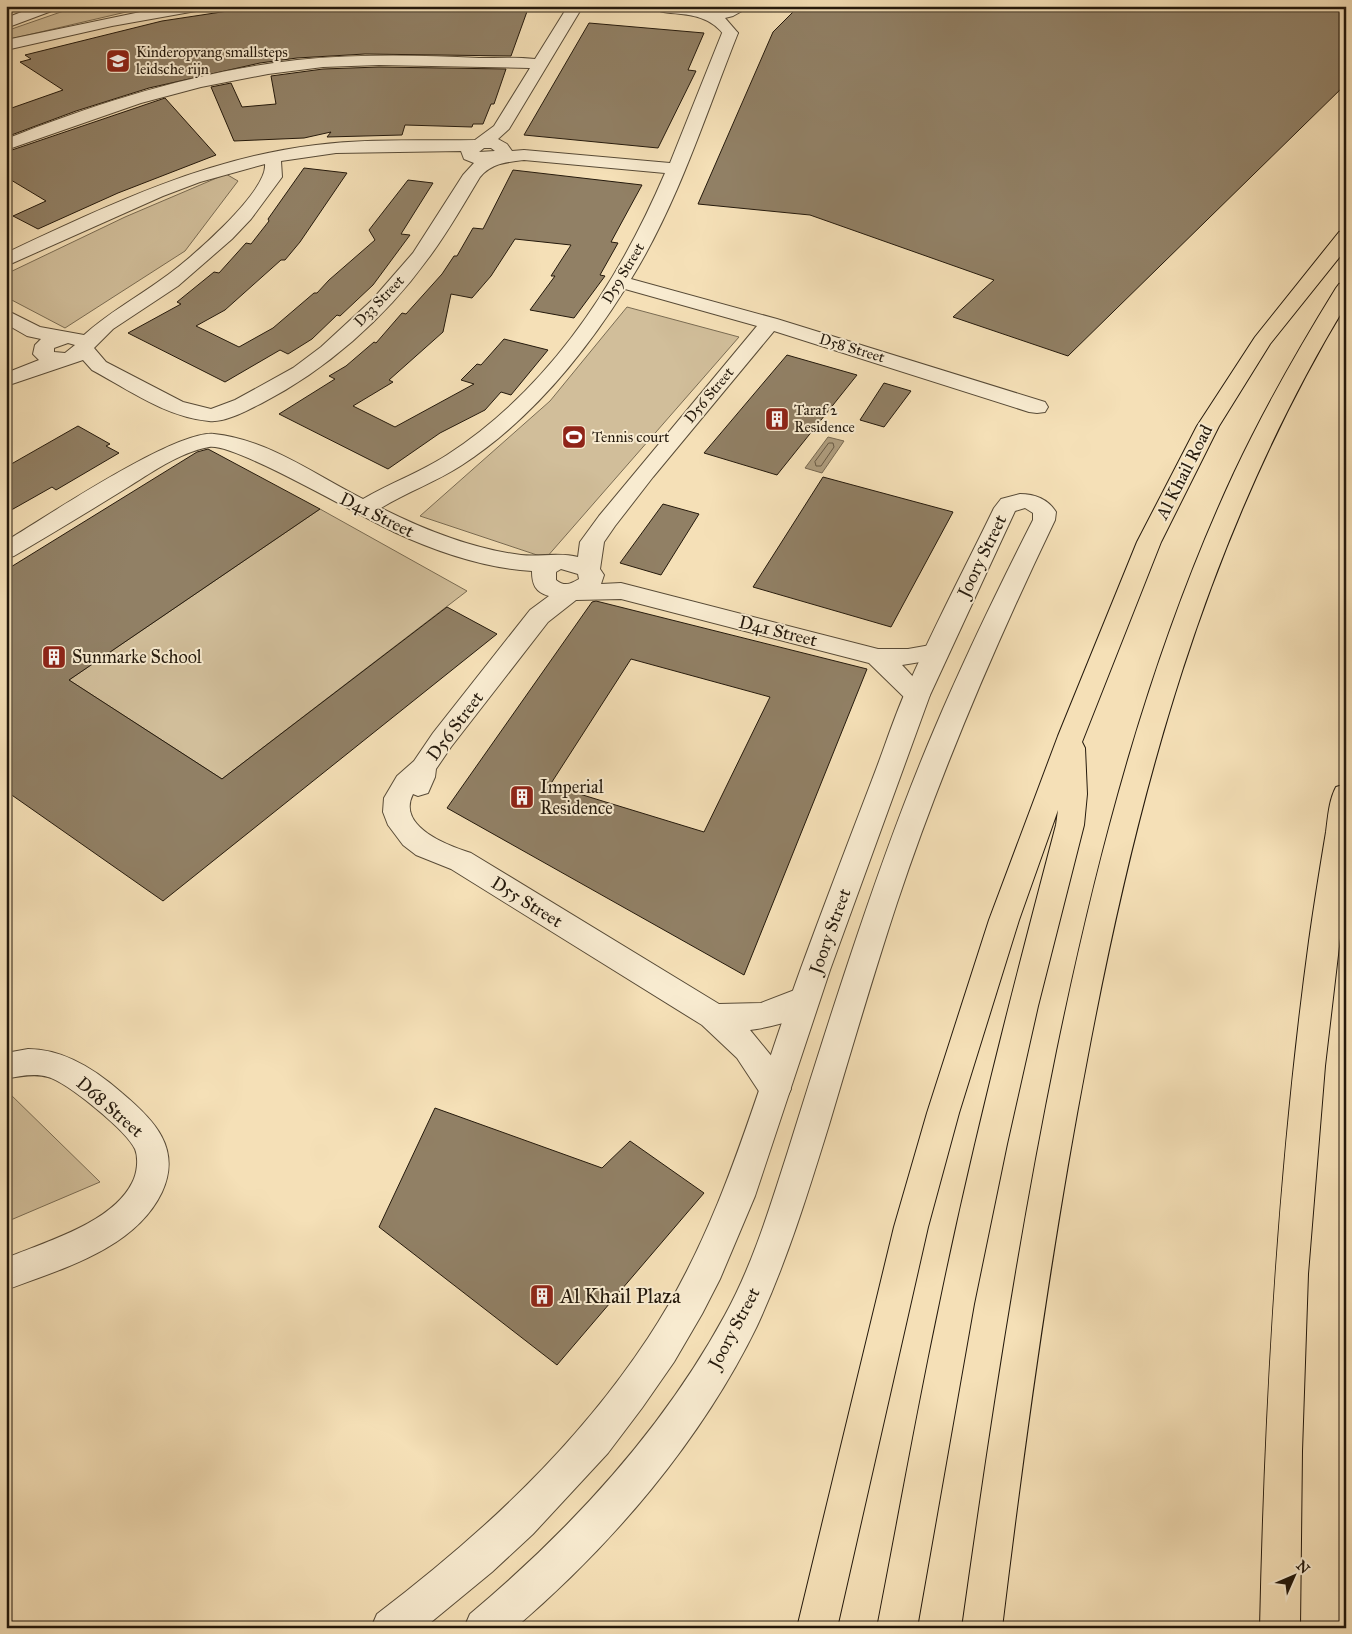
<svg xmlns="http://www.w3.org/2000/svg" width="1352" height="1634" viewBox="0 0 1352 1634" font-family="'IM FELL Great Primer',serif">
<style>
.green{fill:#d1be9a;stroke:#7a6c53}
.water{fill:#ae9c7d;stroke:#776850}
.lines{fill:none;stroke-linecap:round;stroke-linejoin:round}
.shore{stroke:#695a44;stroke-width:1}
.building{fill:#918065;stroke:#24190c;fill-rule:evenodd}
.minor-casing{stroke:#584b37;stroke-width:2}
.tertiary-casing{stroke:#584b37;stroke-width:2}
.motorway-casing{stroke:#24190c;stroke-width:2}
.minor{fill:#f8ebd0;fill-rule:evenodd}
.tertiary{fill:#f8ebd0;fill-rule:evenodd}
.motorway{fill:#f5e0b7;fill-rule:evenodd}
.labels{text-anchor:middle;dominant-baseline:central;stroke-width:4;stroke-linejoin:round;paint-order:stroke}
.far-poi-label{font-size:15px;fill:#24190c;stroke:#f8ebd0;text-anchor:start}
.far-street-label{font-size:15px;fill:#24190c;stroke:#f8ebd0}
.street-label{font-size:18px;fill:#24190c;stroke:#f8ebd0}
.poi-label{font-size:18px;fill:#24190c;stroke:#f8ebd0;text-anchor:start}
.near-poi-label{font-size:21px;fill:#24190c;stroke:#f8ebd0;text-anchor:start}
</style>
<rect width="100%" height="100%" fill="#f5e0b7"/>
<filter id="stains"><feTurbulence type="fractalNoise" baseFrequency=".004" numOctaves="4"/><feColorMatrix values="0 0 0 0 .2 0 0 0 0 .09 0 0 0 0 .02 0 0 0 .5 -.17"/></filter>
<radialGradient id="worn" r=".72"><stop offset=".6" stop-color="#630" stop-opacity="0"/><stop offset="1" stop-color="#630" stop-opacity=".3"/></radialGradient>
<!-- green -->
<g class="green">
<polygon points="78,6 152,6 6,40 6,31"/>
<polygon points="226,174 238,181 185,251 65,328 6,297 6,274 125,217"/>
<polygon points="627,307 739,337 546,558 420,516 550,401"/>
<polygon points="320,509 467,591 222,779 69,680"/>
<polygon points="8,1092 100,1182 6,1222 6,1093"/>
</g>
<!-- water -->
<polygon class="water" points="828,437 844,441 822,473 805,468"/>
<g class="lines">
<!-- shore -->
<polygon class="shore" points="829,443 833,443 834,447 821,466 816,466 815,462"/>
</g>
<!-- building -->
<g class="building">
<polygon points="261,6 529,6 511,56 365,54 297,58 260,63 149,88 76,111 6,137 6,110 63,90 20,62 31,59 25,55 162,21"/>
<polygon points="799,6 1346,6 1346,84 1068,356 953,317 994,280 810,215 698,204 773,32"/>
<polygon points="589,23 704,33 688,70 696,71 658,148 524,135"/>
<polygon points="379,67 506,69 494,104 491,104 483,124 473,124 472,127 405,125 402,135 327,137 331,132 304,138 234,141 211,87 231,83 242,107 276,104 271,76 323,69"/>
<polygon points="165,98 216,155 118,193 38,229 13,216 46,201 6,177 6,152"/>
<polygon points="304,168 347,173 300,242 285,260 281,260 225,310 196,326 239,347 273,328 314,293 317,293 329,280 375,240 369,230 408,180 433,183 401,234 410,235 373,285 340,316 337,315 312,339 288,354 280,350 225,382 128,333 181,304 177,302 214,272 219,273 246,243 251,244 269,221 268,219"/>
<polygon points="513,170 642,185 611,242 618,243 600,275 605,276 574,318 530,310 555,276 551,276 571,245 515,239 491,276 472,298 451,294 443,332 389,380 393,382 353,406 395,427 474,384 461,380 477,364 481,365 504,339 548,350 511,395 501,392 485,410 440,433 388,469 279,414 335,379 329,376 346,366 374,342 376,343 402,313 406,314 442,274 454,256 457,256 473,228 483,229"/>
<polygon points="787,355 857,375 777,475 704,453"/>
<polygon points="884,383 911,391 884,427 860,420"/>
<polygon points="78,426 110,444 106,446 119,453 56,490 52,487 6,513 6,467"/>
<polygon points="208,449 320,509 69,680 222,779 447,607 497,634 163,901 6,791 6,570 197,452"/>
<polygon points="823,477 953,512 891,627 753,587"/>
<polygon points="663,504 699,514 661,575 620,563"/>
<path d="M596 601 867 669 744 975 447 808 592 602ZM631 659 770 697 704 832 550 785Z"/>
<polygon points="435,1108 602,1168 630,1141 704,1193 557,1365 379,1227"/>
</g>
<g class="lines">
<defs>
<g id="minor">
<path d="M568 6H583L509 129 498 139 507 144 512 151 524 150 670 163 722 33 730 28 738 33C705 116 678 203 631 279L777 319 1045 402 1048 407 1045 412 1037 413 1029 412 774 331 653 477 615 526 604 542 600 569 604 575 601 584 621 583 878 649H908L936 644 945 646 948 652 945 658 902 665 930 695 926 701 917 704 908 701 869 663 621 599 576 600 548 622 451 747 436 769 435 777 428 793 418 796 413 794C396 827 449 846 471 853L719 1004 761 1003 805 986 816 989 820 998C809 1019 772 1027 750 1030L773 1058 791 1089 786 1099 775 1103 764 1099 737 1058 702 1025 451 869 416 855 403 845 388 825 383 812 384 798 397 776 414 761 433 733 530 610 549 596C535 592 532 584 532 571 485 568 437 552 394 532 362 518 234 442 209 447 178 453 151 473 125 489 88 512 51 534 14 556L6 558V541C46 517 175 430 214 434 267 439 317 476 363 499 390 483 421 472 447 455 549 389 618 283 665 173L524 160C507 162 492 163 480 177 463 205 447 234 427 260 385 318 326 370 262 403 248 410 225 423 209 421 166 417 129 390 92 370L83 360 6 386V373L39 360 33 354 35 345 41 339 27 336 6 324V310L40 327 84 335C108 313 136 298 162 279 186 263 268 192 265 164L200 182 163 196 6 266V253C106 206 206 158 316 145 369 138 423 141 475 140L494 126 530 68 379 65 323 67 268 74 201 87 141 103 6 150V139C99 102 198 71 297 60 358 54 418 55 479 58 498 58 517 57 535 59ZM484 148H491L495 151 479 152ZM461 151 464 159 474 163 463 175 413 253 372 300 321 347 293 368 235 400 211 409 183 402 106 362 94 348 113 329 178 286 232 239 251 219 282 177 281 161 336 153ZM625 289 757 326 599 516 580 542 578 557C560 552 540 557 521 555 472 549 425 530 381 508 407 492 436 482 462 465 528 422 583 356 625 289ZM68 343 75 345 65 353 54 352V348ZM561 569 578 574 579 579C570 584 565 587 556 580V572Z"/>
<path d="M28 1049C64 1049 96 1070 122 1093 154 1120 182 1148 162 1192 135 1249 61 1269 6 1290V1258C45 1242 112 1223 132 1183 137 1174 139 1159 135 1149 127 1131 67 1082 48 1077 35 1073 19 1076 6 1079V1053Z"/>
</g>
<g id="tertiary">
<polygon points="37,6 59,6 57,9 6,28 6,18"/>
<polygon points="169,6 203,6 196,11 112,26 6,50 6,40"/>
<path d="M652 6H692L706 9 751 6 733 16 725 18 738 33 730 38 725 36C702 4 662 20 652 6Z"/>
<path d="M1020 494C1035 494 1048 499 1056 512L1055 520C995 645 941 771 897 903 873 976 851 1051 829 1125 808 1193 787 1261 757 1326 701 1441 612 1545 515 1628H464L470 1614C571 1529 662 1431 725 1315 753 1264 770 1207 788 1151 808 1087 828 1023 849 960 875 882 902 805 934 730 964 659 998 589 1033 520V513L1025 508 1015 511 930 695 830 970 755 1196 720 1279 702 1314 674 1362 642 1408 608 1453 533 1534 492 1572 424 1628H371L377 1614C481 1535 576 1447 648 1338 723 1225 755 1094 801 968 824 905 848 843 872 780 883 752 892 723 904 695 931 632 964 570 994 508L1001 499Z"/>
</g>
<g id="motorway">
<path d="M1346 230V249L1270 344 1219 426 1161 542 1082 742 1085 748 1087 794 1084 825 1038 1006 1007 1144 974 1304 917 1628H877C898 1520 917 1411 940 1303 973 1142 1014 984 1056 825L1058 810 1019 920 959 1113 928 1227 837 1628H797L894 1227 927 1113 989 920 1058 736 1137 542 1197 426 1255 337 1339 232Z"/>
<path d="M1346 282V305C1205 538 1137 794 1087 1060 1051 1248 1025 1438 1002 1628H962C989 1435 1018 1242 1057 1051 1098 853 1149 656 1234 473 1264 409 1299 348 1336 288L1339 284Z"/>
<path d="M1346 784V887L1325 1066 1308 1274 1302 1451 1300 1628H1260C1265 1398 1278 1169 1309 941 1314 905 1320 868 1326 832 1328 817 1329 800 1336 787Z"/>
</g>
</defs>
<!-- minor casing -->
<use href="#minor" class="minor-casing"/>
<!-- tertiary casing -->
<use href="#tertiary" class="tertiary-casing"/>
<!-- motorway casing -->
<use href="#motorway" class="motorway-casing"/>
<!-- minor -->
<use href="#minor" class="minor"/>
<!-- tertiary -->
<use href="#tertiary" class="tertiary"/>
<!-- motorway -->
<use href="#motorway" class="motorway"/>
</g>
<!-- icons -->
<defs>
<symbol id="school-square" viewBox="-11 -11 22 22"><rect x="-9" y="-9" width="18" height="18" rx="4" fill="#8f2418" stroke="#f8ebd0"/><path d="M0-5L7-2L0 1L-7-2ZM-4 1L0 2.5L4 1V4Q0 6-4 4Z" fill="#fff"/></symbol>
<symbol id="building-square" viewBox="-11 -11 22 22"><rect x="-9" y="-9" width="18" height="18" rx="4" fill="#8f2418" stroke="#f8ebd0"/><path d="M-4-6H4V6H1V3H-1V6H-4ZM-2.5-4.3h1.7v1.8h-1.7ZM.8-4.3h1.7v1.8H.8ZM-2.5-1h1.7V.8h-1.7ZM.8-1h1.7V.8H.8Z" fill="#fff"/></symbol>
<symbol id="stadium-square" viewBox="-11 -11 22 22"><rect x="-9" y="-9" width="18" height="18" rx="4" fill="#8f2418" stroke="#f8ebd0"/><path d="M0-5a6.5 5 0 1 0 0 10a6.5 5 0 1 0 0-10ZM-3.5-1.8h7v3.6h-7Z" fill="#fff"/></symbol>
</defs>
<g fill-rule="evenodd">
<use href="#school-square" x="104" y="47" width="28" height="28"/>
<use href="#building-square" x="763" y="405" width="28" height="28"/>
<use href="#stadium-square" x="560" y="423" width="28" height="28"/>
<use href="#building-square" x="40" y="643" width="28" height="28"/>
<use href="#building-square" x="508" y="783" width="28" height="28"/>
<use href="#building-square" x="528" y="1282" width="28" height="28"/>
</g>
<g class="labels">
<!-- far-poi labels -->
<g class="far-poi-label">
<text x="136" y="52">Kinderopvang smallsteps<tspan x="136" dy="17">leidsche rijn</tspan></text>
<text x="794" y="410">Taraf 2<tspan x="794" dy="17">Residence</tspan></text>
<text x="592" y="437">Tennis court</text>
</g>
<!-- far-street labels -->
<g class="far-street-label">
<text transform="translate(623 273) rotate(-59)">D59 Street</text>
<text transform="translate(379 301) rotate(-46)">D33 Street</text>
<text transform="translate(852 348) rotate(17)">D58 Street</text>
<text transform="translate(709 395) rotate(-50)">D56 Street</text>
</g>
<!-- street labels -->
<g class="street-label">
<text transform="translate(1184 472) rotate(-63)">Al Khail Road</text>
<text transform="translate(377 515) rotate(26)">D41 Street</text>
<text transform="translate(982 556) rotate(-64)">Joory Street</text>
<text transform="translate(778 631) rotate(14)">D41 Street</text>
<text transform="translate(455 726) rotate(-53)">D56 Street</text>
<text transform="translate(527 902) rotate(32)">D55 Street</text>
<text transform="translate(830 931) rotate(-70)">Joory Street</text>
<text transform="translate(110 1107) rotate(41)">D68 Street</text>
<text transform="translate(734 1328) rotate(-62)">Joory Street</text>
</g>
<!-- poi labels -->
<g class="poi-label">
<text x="72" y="657">Sunmarke School</text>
<text x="540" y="787">Imperial<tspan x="540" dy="21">Residence</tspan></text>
</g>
<!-- near-poi labels -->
<g class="near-poi-label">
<text x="560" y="1296">Al Khail Plaza</text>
</g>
</g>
<!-- margin -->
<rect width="1352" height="1634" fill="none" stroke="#f5e0b7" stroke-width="25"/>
<rect x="8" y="8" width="1337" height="1619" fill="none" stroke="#24190c" stroke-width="2.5"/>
<rect x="12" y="12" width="1327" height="1609" fill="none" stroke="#24190c"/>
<!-- north arrow -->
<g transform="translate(1294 1576) rotate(45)" stroke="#f8ebd0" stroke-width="4" paint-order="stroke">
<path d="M0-4L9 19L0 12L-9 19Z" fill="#24190c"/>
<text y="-8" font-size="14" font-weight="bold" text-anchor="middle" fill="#24190c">N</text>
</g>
<rect width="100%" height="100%" filter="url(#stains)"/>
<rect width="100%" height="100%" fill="url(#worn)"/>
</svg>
